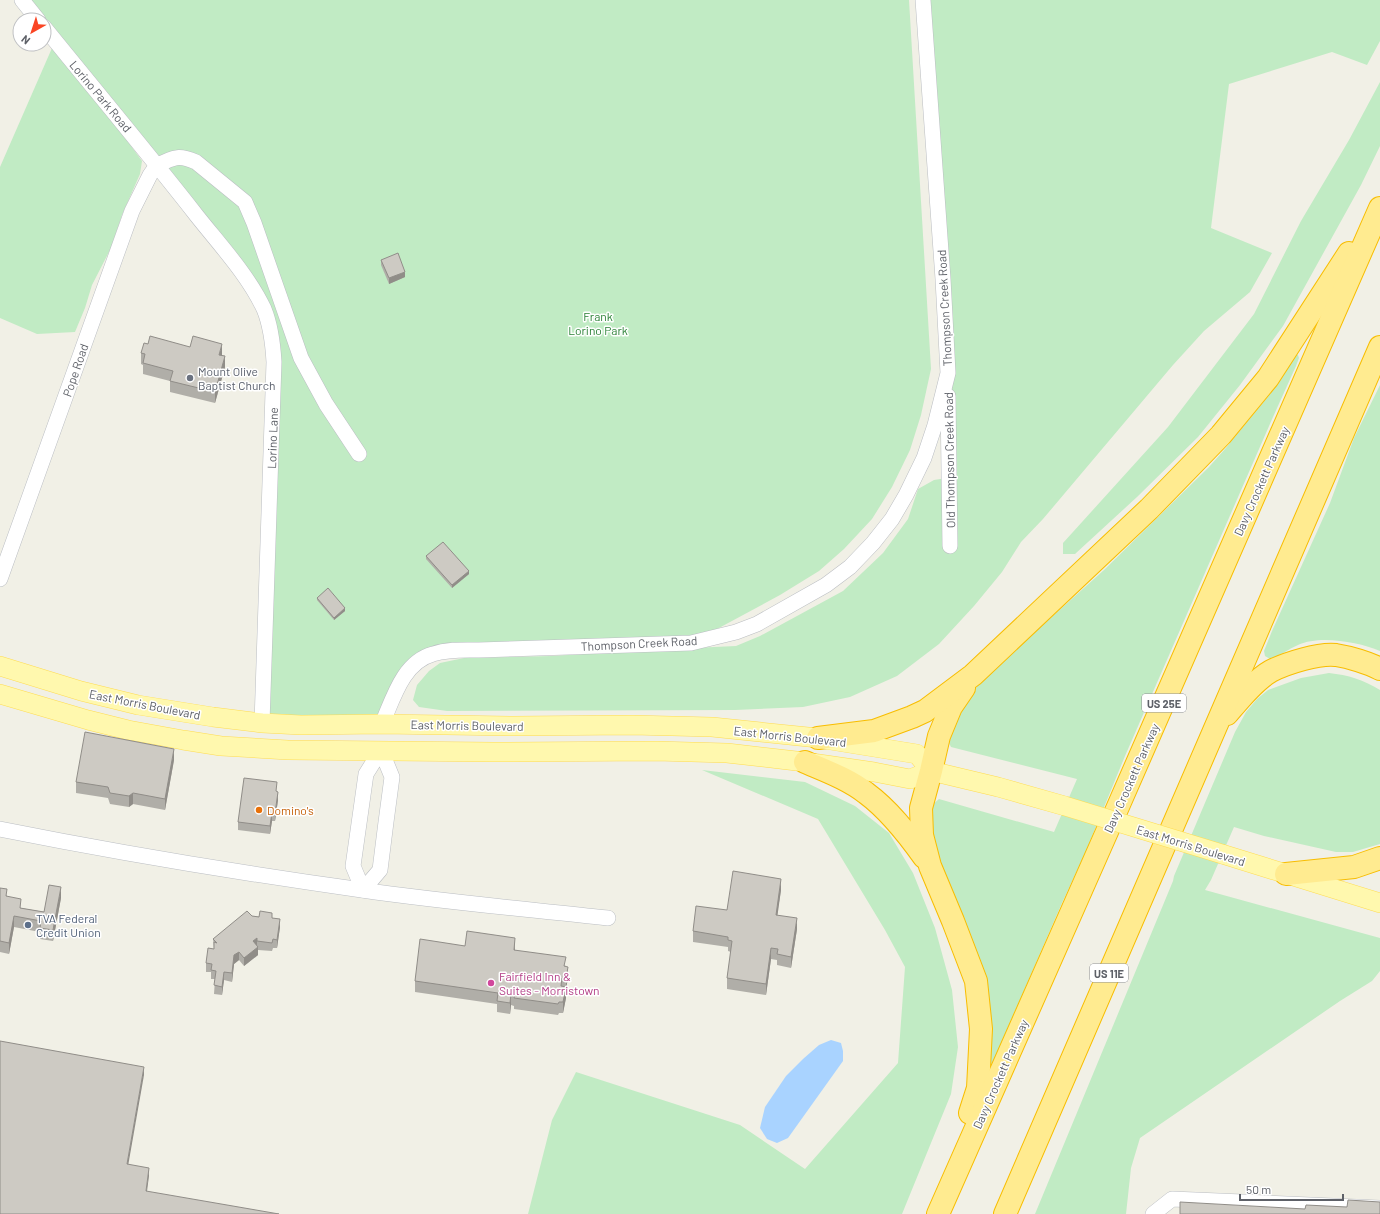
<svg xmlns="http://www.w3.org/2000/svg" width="1380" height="1214" viewBox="0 0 1380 1214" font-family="Barlow,sans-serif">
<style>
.green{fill:#c1ebc4}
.water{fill:#a9d3ff}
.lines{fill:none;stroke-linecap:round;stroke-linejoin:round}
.minor-casing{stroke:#bbbec3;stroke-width:16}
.major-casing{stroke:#ffdc52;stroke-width:20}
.highway-casing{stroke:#f8bd00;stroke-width:24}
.minor{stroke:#fff;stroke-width:15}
.major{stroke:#fff8ae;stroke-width:19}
.highway{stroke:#ffeb90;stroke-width:22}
.major-bridge-casing{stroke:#ffdc52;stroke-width:20;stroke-linecap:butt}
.major-bridge{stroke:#fff8ae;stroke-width:19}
.wall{fill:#b0aea8}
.shaded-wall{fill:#908d88}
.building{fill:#cdcac3;stroke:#908d88}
.worship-dot{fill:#6b7280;stroke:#fff;stroke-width:1.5}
.food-dot{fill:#e8710a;stroke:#fff;stroke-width:1.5}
.service-dot{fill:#5c6f8a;stroke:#fff;stroke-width:1.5}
.hotel-dot{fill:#d1479c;stroke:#fff;stroke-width:1.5}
.labels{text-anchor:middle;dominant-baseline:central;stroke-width:3;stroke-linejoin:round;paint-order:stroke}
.shield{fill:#fff;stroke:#8e9095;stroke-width:1}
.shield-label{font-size:11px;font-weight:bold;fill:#5e6168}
.street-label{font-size:12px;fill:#5e6168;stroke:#fff}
.park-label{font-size:12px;fill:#2b8136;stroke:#fff}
.worship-label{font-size:12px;fill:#5b616d;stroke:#fff;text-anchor:start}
.food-label{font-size:12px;fill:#c56008;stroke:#fff;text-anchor:start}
.service-label{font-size:12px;fill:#4e5e75;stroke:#fff;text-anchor:start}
.hotel-label{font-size:12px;fill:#b23c85;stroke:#fff;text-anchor:start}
</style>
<rect width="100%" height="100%" fill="#f1f0e6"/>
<!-- green -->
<g class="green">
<polygon points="22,0 909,0 931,369 921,415 910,450 892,487 872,519 844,549 819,571 780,595 691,643 592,646 418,661 382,724 262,723 273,414 265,311"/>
<polygon points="922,0 1380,0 1380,41 1367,65 1332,52 1229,84 1211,228 1272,253 1250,292 1204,331 1173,365 1043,519 1021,542 1002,572 974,606 939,644 897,676 850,697 803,707 735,710 447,711 419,707 413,700 417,685 429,671 440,663 464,658 552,656 648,650 736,646 760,636 843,591 883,553 908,519 918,489 934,480 953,477"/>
<polygon points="52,48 115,124 142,161 140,174 122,215 111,248 92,285 85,308 75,332 37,334 0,318 0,167"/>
<polygon points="1380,82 1380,146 1361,185 1283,326 1240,385 1198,437 1137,497 1075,554 1063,554 1063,543 1168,427 1254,314 1301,221 1349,140"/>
<polygon points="1295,354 1298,355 1299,358 1296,366 1273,417 1125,756 1086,851 1062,903 988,1073 932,842 932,805 939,799 1054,832 1077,779 951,747 949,743 958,713 967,698 986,676 1104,570 1209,467 1225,449 1270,394"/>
<path d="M1380 385V651C1358 642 1320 635 1298 645 1288 649 1280 656 1270 659L1265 656 1264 651 1272 631 1330 503 1354 438Z"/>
<path d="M1329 673C1348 675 1364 680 1380 690V844L1353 852H1336L1264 836 1234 827 1211 880 1205 890 1380 938V971L1372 981 1340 1001 1140 1138 1131 1168 1126 1214H1035L1173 881 1174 876 1235 732 1246 712 1257 699 1268 690 1301 678Z"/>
<polygon points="702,770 805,782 855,806 889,833 913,873 935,928 952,990 958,1047 951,1094 902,1214 528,1214 552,1120 576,1072 740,1125 805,1169 898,1063 905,967 885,930 818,819"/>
</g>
<!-- water -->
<polygon class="water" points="831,1040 841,1043 843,1051 843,1061 788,1138 777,1143 767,1139 760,1128 765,1107 786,1076 803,1059 819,1045"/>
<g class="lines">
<defs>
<g id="minor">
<polyline points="22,0 38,20"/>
<path d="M44 27C95 90 147 152 197 216 220 245 248 275 264 309 271 326 273 345 274 362L262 723"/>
<path d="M157 165C175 158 177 154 196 162L245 202 254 223 301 358 326 404 359 454"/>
<polyline points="948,396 950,546"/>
<polyline points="0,579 132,211 150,175 157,165"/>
<path d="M382 724C393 699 403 662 433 654 448 649 464 650 479 650L691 643 736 632 757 624 826 585 850 567 873 543 892 519 906 495 924 458 935 425 948 373 943 279 923 0"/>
<polygon points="381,750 392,777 386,822 380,870 363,890 353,866 366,774"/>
<path d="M0 829C120 853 241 873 362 890 444 902 526 909 608 918"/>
<polyline points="1153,1214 1172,1199 1380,1208"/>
</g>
<g id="major">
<polyline points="0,666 81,691 138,705 213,717 262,723 301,725 382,724 514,726 632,725 712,727 818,738 917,754 931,771"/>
<polyline points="0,694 88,720 128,730 183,740 221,746 288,750 493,752 656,751 727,753 805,762 874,772 910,779 931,771 998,787 1065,806"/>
<polyline points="1222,854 1380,903"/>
</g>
<g id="highway">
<polyline points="964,688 951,707 939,736 931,771 921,808 922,835 930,866 953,921 976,981 981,1029 978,1088 970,1113"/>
<path d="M1227 714C1239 700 1255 680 1271 671 1287 663 1319 653 1336 655 1349 657 1369 663 1380 669"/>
<polyline points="818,738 874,731 912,717 925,711 973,675 1149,509 1221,435 1268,378 1349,253"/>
<path d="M805 762C826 771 848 779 866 793 889 810 907 833 924 857"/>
<polyline points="1286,874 1354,867 1380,858"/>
<polyline points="938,1214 1117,809 1380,208"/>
<polyline points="1005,1214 1380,347"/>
</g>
</defs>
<!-- minor casing -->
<use href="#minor" class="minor-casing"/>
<!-- major casing -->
<use href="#major" class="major-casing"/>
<!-- highway casing -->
<use href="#highway" class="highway-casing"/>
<!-- minor -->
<use href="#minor" class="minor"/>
<!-- major -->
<use href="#major" class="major"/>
<!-- highway -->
<use href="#highway" class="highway"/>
<defs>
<polyline id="major-bridge" points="1065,806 1222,854"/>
</defs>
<!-- major-bridge casing -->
<use href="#major-bridge" class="major-bridge-casing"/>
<!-- major-bridge -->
<use href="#major-bridge" class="major-bridge"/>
</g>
<!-- wall -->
<g class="wall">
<polygon points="381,260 405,277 389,284 381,265"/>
<polygon points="148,344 222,356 225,367 215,403 170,392 170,381 143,374 143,365 141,364 141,353"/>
<polygon points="426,556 469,574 452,588 426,559"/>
<polygon points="317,598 345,611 334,620 317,600"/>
<polygon points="174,760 165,810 133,804 129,807 110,804 108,798 76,793 76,782"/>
<polygon points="277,791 278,800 275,821 272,821 270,834 238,830 238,822"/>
<polygon points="0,888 7,896 21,908 44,912 61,898 53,941 40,939 40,932 14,927 9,954 0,952"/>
<polygon points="781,890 777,915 797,929 791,968 777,965 777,960 771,959 766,995 727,989 727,978 731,952 728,951 728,947 693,942 693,931 727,910"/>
<polygon points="252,916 272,918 280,927 277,948 273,948 272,951 258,950 258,955 244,966 239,960 234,964 232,982 224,980 222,995 214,994 215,979 211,979 211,972 206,972 206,963 214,949 213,939"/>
<polygon points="515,950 566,966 568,978 566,989 566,998 563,1013 559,1013 558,1015 514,1009 514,1006 511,1005 510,1014 497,1012 497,1004 415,992 415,981"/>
</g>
<!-- shaded-wall -->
<g class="shaded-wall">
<polygon points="405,272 405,277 389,284 389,278"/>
<polygon points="222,344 222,355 219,366 219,355"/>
<polygon points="225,356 225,367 215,403 215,392"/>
<polygon points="469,571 469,574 452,588 452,585"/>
<polygon points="345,608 345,611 334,620 334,618"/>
<polygon points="174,749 174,760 165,810 165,799"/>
<polygon points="278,792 278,800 275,821 275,813"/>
<polygon points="133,793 133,804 129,807 129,796"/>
<polygon points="272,812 272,821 270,834 270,826"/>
<polygon points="781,879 781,890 776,926 776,915"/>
<polygon points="61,887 61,898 53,941 53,930"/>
<polygon points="14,916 14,927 9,954 9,943"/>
<polygon points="797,918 797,929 791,968 791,957"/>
<polygon points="280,919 280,927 277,948 277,940"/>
<polygon points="257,938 257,947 253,941"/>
<polygon points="515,938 515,949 514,960 514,950"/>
<polygon points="258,947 258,955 244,966 244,958"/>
<polygon points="771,948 771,959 766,995 766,984"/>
<polygon points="239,952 239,960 234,964 232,982 232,973 234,955"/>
<polygon points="568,967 568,978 566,989 566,978"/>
<polygon points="224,972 224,980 222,995 222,987"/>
<polygon points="566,987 566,998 563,1013 563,1002"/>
<polygon points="511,994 511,1005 510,1014 510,1003"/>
<polygon points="144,1067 144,1075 127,1172 127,1164"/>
<polygon points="149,1168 149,1176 146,1199 146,1191"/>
</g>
<!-- building -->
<g class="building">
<polygon points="398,253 405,272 389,278 381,260"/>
<polygon points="150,336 190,347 193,336 222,344 219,355 225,356 215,392 170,381 173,371 143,363 145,354 141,353 144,343 148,344"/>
<polygon points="443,542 469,571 452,585 426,556"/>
<polygon points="328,588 345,608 334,618 317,598"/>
<polygon points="85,732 174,749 165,799 133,793 129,796 110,793 108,787 76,782"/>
<polygon points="244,778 277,782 276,791 278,792 275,813 272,812 270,826 238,822"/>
<polygon points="733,871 781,879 776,915 797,918 791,957 777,954 778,949 771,948 766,984 727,978 732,941 728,940 728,937 693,931 696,906 727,910"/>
<polygon points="49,885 61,887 53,930 40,928 41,921 14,916 9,943 0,941 0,888 7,889 6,896 21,899 20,908 44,912"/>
<polygon points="247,911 252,916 259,917 260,911 272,913 272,918 280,919 277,940 273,939 272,943 257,941 257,938 253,941 258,947 244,958 239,952 234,955 232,973 224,972 222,987 214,985 216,971 211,970 212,964 206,963 208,948 214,949 214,942 217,943 213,939"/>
<polygon points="467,931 515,938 514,950 566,957 564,966 568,967 566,978 562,978 561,986 566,987 563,1002 559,1002 558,1004 514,998 515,995 511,994 510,1003 497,1001 498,993 415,981 420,939 465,946"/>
<polygon points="0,1041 144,1067 127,1164 149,1168 146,1191 279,1214 0,1214"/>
<polygon points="1348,1200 1380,1202 1380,1214 1180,1214 1180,1202 1305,1209 1306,1205 1347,1207"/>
</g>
<!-- markers -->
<circle class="worship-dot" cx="190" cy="378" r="4"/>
<circle class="food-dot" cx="259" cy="810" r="4"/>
<circle class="service-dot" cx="28" cy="925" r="4"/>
<circle class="hotel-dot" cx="491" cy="983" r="4"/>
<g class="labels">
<!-- shield labels -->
<g class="shield">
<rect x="1142" y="694" width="44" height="18" rx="3"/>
<rect x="1090" y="964" width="38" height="18" rx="3"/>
</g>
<g class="shield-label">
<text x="1164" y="703">US 25E</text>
<text x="1109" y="973">US 11E</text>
</g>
<!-- street labels -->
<g class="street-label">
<text transform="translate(101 96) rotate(50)">Lorino Park Road</text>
<text transform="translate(944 308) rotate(-93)">Thompson Creek Road</text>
<text transform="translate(75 370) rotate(-71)">Pope Road</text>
<text transform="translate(272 438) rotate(-88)">Lorino Lane</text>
<text transform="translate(949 460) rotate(-91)">Old Thompson Creek Road</text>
<text transform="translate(1261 481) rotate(-66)">Davy Crockett Parkway</text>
<text transform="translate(639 643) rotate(-3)">Thompson Creek Road</text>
<text transform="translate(145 704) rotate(11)">East Morris Boulevard</text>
<text transform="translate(467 725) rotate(1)">East Morris Boulevard</text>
<text transform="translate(790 736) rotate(6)">East Morris Boulevard</text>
<text transform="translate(1131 778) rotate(-66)">Davy Crockett Parkway</text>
<text transform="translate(1191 845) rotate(17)">East Morris Boulevard</text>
<text transform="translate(1000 1074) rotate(-66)">Davy Crockett Parkway</text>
</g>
<!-- park labels -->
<g class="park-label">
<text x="598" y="316">Frank<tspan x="598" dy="14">Lorino Park</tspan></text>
</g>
<!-- worship labels -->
<g class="worship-label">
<text x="198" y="371">Mount Olive<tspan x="198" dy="14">Baptist Church</tspan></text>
</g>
<!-- food labels -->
<g class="food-label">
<text x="267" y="810">Domino's</text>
</g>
<!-- service labels -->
<g class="service-label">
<text x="36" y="918">TVA Federal<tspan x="36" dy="14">Credit Union</tspan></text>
</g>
<!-- hotel labels -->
<g class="hotel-label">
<text x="499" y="976">Fairfield Inn &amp;<tspan x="499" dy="14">Suites - Morristown</tspan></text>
</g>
</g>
<!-- north arrow -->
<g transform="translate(32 32) rotate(219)"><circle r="19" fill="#ffffff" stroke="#bfc0c3"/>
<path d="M0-3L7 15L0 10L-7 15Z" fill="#fa4524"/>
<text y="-6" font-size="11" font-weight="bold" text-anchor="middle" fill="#5e6168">N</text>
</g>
<!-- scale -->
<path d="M1240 1194v6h103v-6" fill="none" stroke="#5e6168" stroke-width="2"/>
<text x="1246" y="1194" font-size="12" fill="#5e6168" stroke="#ffffff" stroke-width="3" paint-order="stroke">50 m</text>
</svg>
